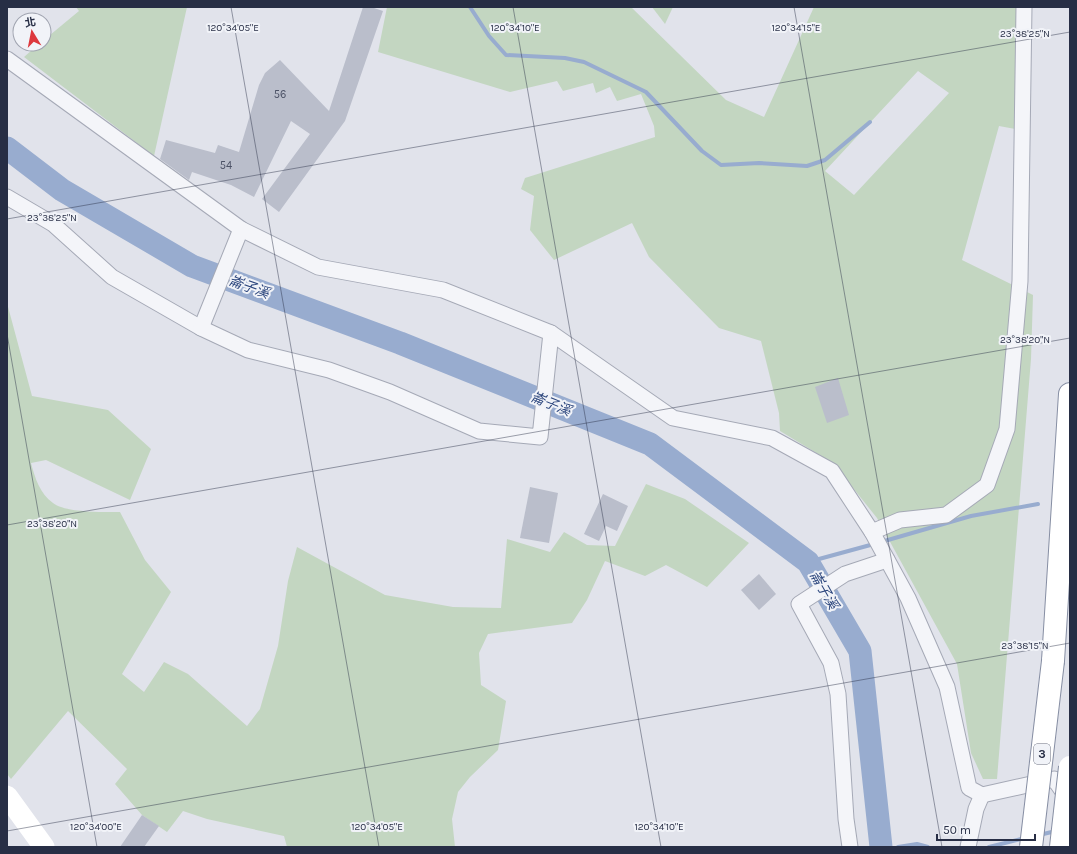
<svg xmlns="http://www.w3.org/2000/svg" width="1077" height="854" viewBox="0 0 1077 854" font-family="Karla,'Noto Sans TC',sans-serif">
<style>
.green{fill:#c3d6c1;fill-rule:evenodd}
.lines{fill:none;stroke-linecap:round;stroke-linejoin:round}
.stream{stroke:#98accf;stroke-width:4}
.river{stroke:#98accf;stroke-width:23}
.building{fill:#babecb}
.street-casing{stroke:#a5a9b6;stroke-width:17}
.highway-casing{stroke:#868ea3;stroke-width:24}
.street{stroke:#f4f5f9;stroke-width:15}
.secondary{stroke:#fff;stroke-width:21}
.highway{stroke:#fff;stroke-width:22}
.highway-bridge-casing{stroke:#868ea3;stroke-width:24;stroke-linecap:butt}
.highway-bridge{stroke:#fff;stroke-width:22}
.ticks{fill:none;stroke:#272e45;stroke-width:1;stroke-opacity:0.45}
.labels{text-anchor:middle;dominant-baseline:central;stroke-width:4;stroke-linejoin:round;paint-order:stroke}
.number-label{font-size:11px;fill:#4c5266}
.shield{fill:#f1f3f8;stroke:#64697b;stroke-width:1}
.shield-label{font-size:12px;font-weight:bold;fill:#272e45}
.water-label{font-size:14px;font-style:italic;fill:#2c467d;stroke:#f1f3f8}
.ticks-label{font-size:10px;text-anchor:middle;fill:#272e45;stroke:#f1f3f8;stroke-width:4;stroke-linejoin:round;paint-order:stroke}
</style>
<rect width="100%" height="100%" fill="#e1e3eb"/>
<!-- green -->
<g class="green">
<polygon points="76,7 187,7 154,156 24,57 39,44 44,44 44,40 79,11"/>
<path d="M387 7H631L726 100 764 117 814 7H1019L1021 130 999 126 962 260 1033 295 1031 359 997 779H983L971 753 957 664 877 518 833 463 780 431 779 413 761 341 719 328 649 257 632 223 554 260 530 230 534 196 521 189 525 178 655 137 654 126 641 94 617 101 610 87 596 93 593 83 563 91 557 81 510 92 378 52ZM918 71 949 93 854 195 825 171Z"/>
<polygon points="652,7 673,7 665,24"/>
<path d="M7 303 32 396 108 410 151 449 130 500 46 460 31 463C35 478 40 494 53 503 66 513 103 512 120 512L145 560 171 592 122 674 144 692 164 662 188 674 247 726 260 709 278 646 288 581 297 547 385 595 453 607 501 608 507 539 550 552 564 532 587 545 615 546 646 484 685 499 749 543 707 587 666 565 645 576 605 561 587 600 572 623 488 634 479 653 481 685 506 701 498 750 470 777 458 792 452 819 455 847H287L284 836 207 819 183 811 167 832 142 815 115 784 127 769 68 711 11 779 7 774Z"/>
</g>
<g class="lines">
<!-- stream -->
<g class="stream">
<polyline points="470,7 489,36 506,55 565,58 584,62 646,92 702,151 721,165 759,163 807,166 825,160 870,122"/>
<polyline points="881,542 971,516 1038,504"/>
<polyline points="808,562 874,544"/>
<polyline points="1039,835 1056,831"/>
<polyline points="898,847 917,844 928,847"/>
<polyline points="989,847 1025,838"/>
</g>
<!-- river -->
<polyline class="river" points="7,148 62,190 192,266 400,343 650,444 808,562 860,651 881,847"/>
</g>
<!-- building -->
<g class="building">
<polygon points="363,7 371,7 383,11 345,121 279,212 262,199 310,134 291,121 254,197 231,185 192,172 189,180 160,159 166,140 215,153 218,145 239,152 259,85 265,73 280,60 329,111"/>
<polygon points="838,378 849,415 827,423 815,387"/>
<polygon points="530,487 558,493 549,543 520,538"/>
<polygon points="603,494 628,506 617,531 606,526 599,541 584,534"/>
<polygon points="759,574 776,594 759,610 741,590"/>
<polygon points="142,815 159,826 144,847 120,847"/>
</g>
<g class="lines">
<defs>
<g id="street">
<polyline points="7,59 241,229 318,267 443,290 551,333 673,418 772,438 832,471 872,532 908,598 947,687 969,788 982,795 1054,779 1068,799"/>
<polyline points="7,197 53,224 112,277 201,328 241,229"/>
<polyline points="201,328 248,350 329,370 390,392 479,431 540,437 551,333"/>
<polyline points="872,532 900,520 946,515 987,485 1007,429 1020,281 1024,7"/>
<polyline points="850,847 846,819 838,694 831,663 799,604 845,574 887,560"/>
<polyline points="968,847 976,809 982,795"/>
</g>
<polyline id="highway" points="1053,661 1070,394"/>
</defs>
<!-- street casing -->
<use href="#street" class="street-casing"/>
<!-- highway casing -->
<use href="#highway" class="highway-casing"/>
<!-- street -->
<use href="#street" class="street"/>
<!-- secondary -->
<polyline class="secondary" points="7,796 44,847"/>
<!-- highway -->
<use href="#highway" class="highway"/>
<defs>
<g id="highway-bridge">
<polyline points="1031,847 1053,661"/>
<polyline points="1061,847 1070,767"/>
</g>
</defs>
<!-- highway-bridge casing -->
<use href="#highway-bridge" class="highway-bridge-casing"/>
<!-- highway-bridge -->
<use href="#highway-bridge" class="highway-bridge"/>
</g>
<!-- ticks -->
<path class="ticks" d="M231 7 379 847M513 7 661 847M794 7 942 847M7 219 1070 32M7 334 97 847M7 525 1070 338M7 831 1070 643"/>
<g class="labels">
<!-- number labels -->
<g class="number-label">
<text x="280" y="94">56</text>
<text x="226" y="165">54</text>
</g>
<!-- shield labels -->
<rect class="shield" x="1034" y="744" width="16" height="20" rx="3"/>
<g class="shield-label">
<text x="1042" y="754">3</text>
</g>
<!-- water labels -->
<g class="water-label">
<text transform="translate(249 287) rotate(20)">崙子溪</text>
<text transform="translate(551 404) rotate(22)">崙子溪</text>
<text transform="translate(824 590) rotate(60)">崙子溪</text>
</g>
</g>
<g class="ticks-label">
<text x="233" y="31">120°34'05"E</text>
<text x="515" y="31">120°34'10"E</text>
<text x="796" y="31">120°34'15"E</text>
<text x="1025" y="37">23°38'25"N</text>
<text x="52" y="221">23°38'25"N</text>
<text x="1025" y="343">23°38'20"N</text>
<text x="52" y="527">23°38'20"N</text>
<text x="1025" y="649">23°38'15"N</text>
<text x="96" y="830">120°34'00"E</text>
<text x="377" y="830">120°34'05"E</text>
<text x="659" y="830">120°34'10"E</text>
</g>
<!-- border -->
<rect width="1077" height="854" fill="none" stroke="#272e45" stroke-width="16"/>
<!-- north arrow -->
<g transform="translate(32 32) rotate(350)"><circle r="19" fill="#f1f3f8" stroke="#a0a4b0"/>
<path d="M0-3L7 15L0 10L-7 15Z" fill="#dd383d"/>
<text y="-6" font-size="11" font-weight="bold" text-anchor="middle" fill="#272e45">北</text>
</g>
<!-- scale -->
<path d="M937 834v6h98v-6" fill="none" stroke="#272e45" stroke-width="2"/>
<text x="943" y="834" font-size="12" fill="#272e45" stroke="#f1f3f8" stroke-width="3" paint-order="stroke">50 m</text>
</svg>
